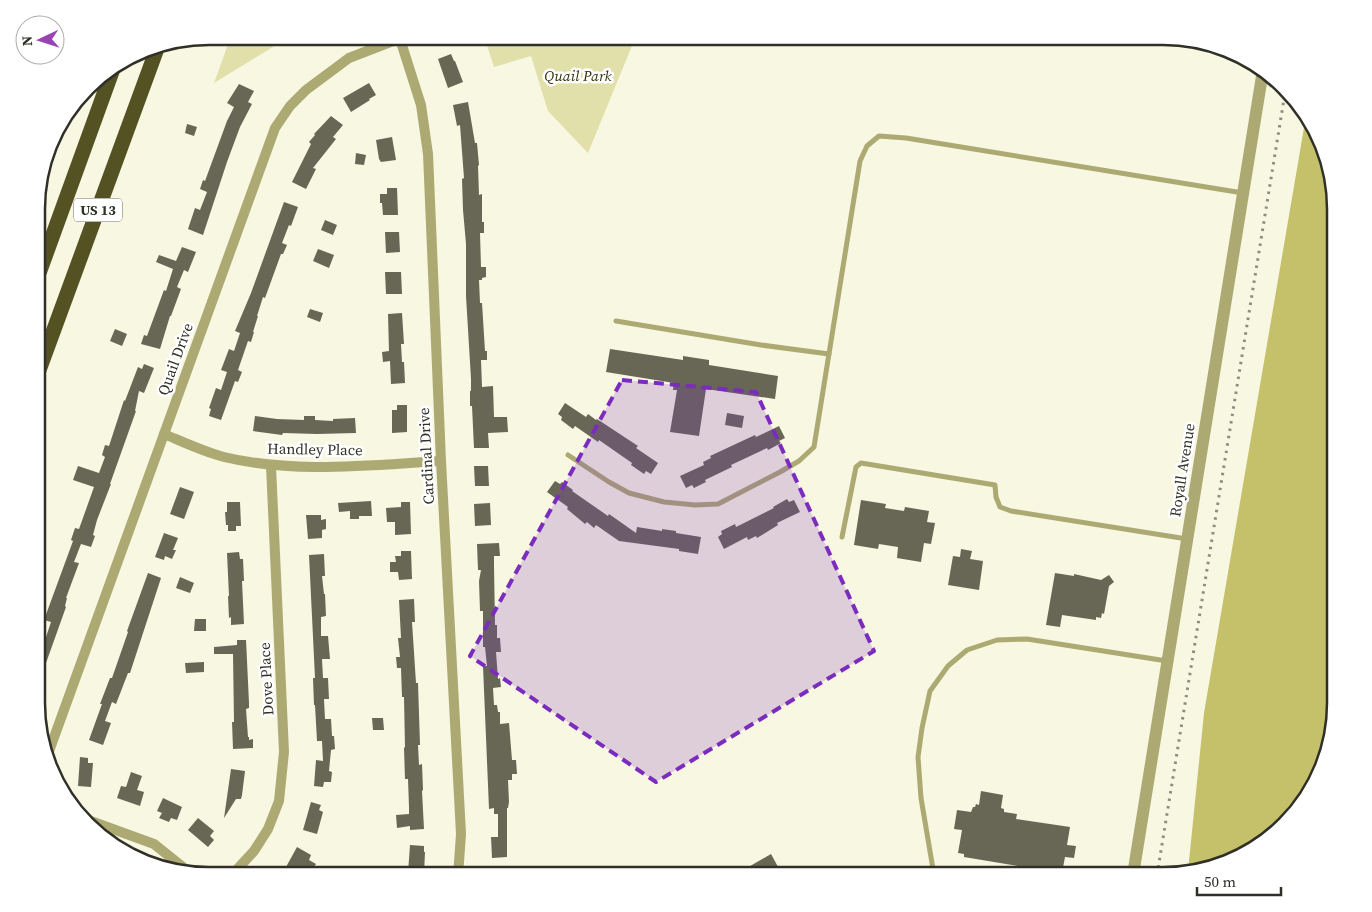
<svg xmlns="http://www.w3.org/2000/svg" width="1372" height="912" viewBox="0 0 1372 912" font-family="'Source Serif 4',serif">
<style>
.green{fill:#e1e0ab}
.forest{fill:#c4c16a}
.building{fill:#686755}
.lines{fill:none;stroke-linecap:round;stroke-linejoin:round}
.service{stroke:#acaa72;stroke-width:5}
.minor{stroke:#acaa72;stroke-width:10}
.tertiary{stroke:#acaa72;stroke-width:12}
.motorway{stroke:#545222;stroke-width:15}
.rail{stroke:#8e8e80;stroke-width:3;stroke-dasharray:2.5 5;stroke-linecap:butt}
.marked{fill:#7b2cbf;fill-opacity:0.2;stroke:#7b2cbf;stroke-width:4;stroke-dasharray:10 6;stroke-linejoin:round}
.labels{text-anchor:middle;dominant-baseline:central;stroke-width:5;stroke-linejoin:round;paint-order:stroke}
.shield{fill:#fff;stroke:#6e6e68;stroke-width:1}
.shield-label{font-size:14px;font-weight:bold;fill:#303028}
.park-label{font-size:15px;font-style:italic;fill:#33320b;stroke:#fff}
.street-label{font-size:15px;fill:#303028;stroke:#fff}
.rim{fill:none;stroke:#303028;stroke-width:2.5}
</style>
<rect width="100%" height="100%" fill="#f7f7e2"/>
<!-- green -->
<g class="green">
<polygon points="231,36 291,36 214,83"/>
<polygon points="484,36 636,36 588,153 548,111 531,56 494,67"/>
</g>
<!-- forest -->
<polygon class="forest" points="1306,116 1313,123 1335,198 1335,714 1306,799 1249,853 1188,871 1204,713"/>
<!-- building -->
<g class="building">
<polygon points="451,54 454,61 455,61 463,82 448,88 438,59"/>
<polygon points="369,83 376,95 369,99 370,100 351,112 343,98"/>
<polygon points="239,84 254,91 248,102 252,104 240,127 227,162 203,235 188,229 195,208 200,210 207,192 200,189 203,180 205,181 227,121 234,107 227,103"/>
<polygon points="468,102 475,143 477,143 479,165 478,166 479,195 482,194 482,222 484,222 484,233 480,233 481,267 486,267 486,277 482,278 482,280 479,280 480,303 482,303 485,351 487,351 487,360 481,360 482,387 493,386 494,417 507,417 508,432 488,433 489,448 474,448 472,406 470,406 470,391 471,391 471,379 466,296 466,244 463,210 462,179 464,178 460,125 457,126 453,105"/>
<polygon points="331,116 343,125 333,137 336,139 313,168 316,169 306,189 292,182 311,144 309,142 315,135 314,134"/>
<polygon points="187,124 197,127 194,136 185,133"/>
<polygon points="392,137 396,160 381,162 379,159 376,140"/>
<polygon points="356,153 366,155 364,165 355,164"/>
<polygon points="387,188 397,188 398,215 383,215 382,203 380,203 380,194 387,194"/>
<polygon points="284,202 298,207 291,226 289,225 282,243 287,245 283,254 281,254 265,298 263,297 257,316 258,316 253,332 254,332 251,342 248,341 238,370 242,372 238,382 235,381 221,420 209,416 211,409 209,408 216,388 221,390 227,372 221,370 229,349 234,351 240,333 235,331 251,293"/>
<polygon points="325,220 337,225 333,235 321,230"/>
<polygon points="385,232 399,232 400,252 386,253"/>
<polygon points="182,247 196,252 188,272 184,270 177,287 181,289 171,316 170,316 160,349 141,344 144,335 147,336 164,290 166,291 173,269 156,262 159,255 176,261"/>
<polygon points="318,249 334,255 329,268 313,261"/>
<polygon points="385,272 401,272 402,294 386,294"/>
<polygon points="310,309 323,313 320,322 307,317"/>
<polygon points="402,313 404,344 401,344 402,362 404,362 405,383 391,384 390,361 383,362 382,352 389,351 388,314"/>
<polygon points="115,329 127,334 122,346 110,341"/>
<polygon points="610,349 683,360 683,356 709,360 709,365 778,376 775,399 706,389 699,436 670,432 677,390 673,390 674,383 606,372"/>
<polygon points="144,364 154,368 144,393 139,391 135,411 136,411 110,484 111,484 97,520 93,535 95,536 91,547 81,544 74,562 79,563 66,598 67,598 65,606 66,607 46,663 45,663 38,679 38,638 45,640 51,622 44,620 73,541 71,540 75,528 79,529 94,487 73,480 78,466 99,473 105,457 102,455 105,445 109,446 124,400 125,401 138,367 142,369"/>
<polygon points="565,403 586,417 588,414 596,420 597,419 638,446 636,448 658,463 651,474 646,471 644,474 631,465 632,463 599,440 598,442 575,426 573,429 561,420 562,417 558,414"/>
<polygon points="397,405 407,405 407,432 392,433 392,410 397,410"/>
<polygon points="727,413 744,416 742,428 725,425"/>
<polygon points="255,416 277,419 304,420 304,416 315,416 315,420 333,421 333,419 355,418 356,433 317,434 283,433 282,435 253,431"/>
<polygon points="779,426 785,438 779,441 781,443 768,450 767,448 731,465 732,467 705,480 706,482 694,488 692,485 686,488 680,476 704,465 703,462 711,458 710,456 755,435 756,437"/>
<polygon points="474,466 488,466 489,486 475,486"/>
<polygon points="555,481 560,484 562,482 573,490 572,491 608,516 609,514 636,533 637,527 662,531 662,529 676,531 676,533 701,537 698,554 679,551 679,549 619,541 596,525 594,528 587,522 585,524 567,509 568,507 547,492"/>
<polygon points="180,487 194,492 184,519 170,514"/>
<polygon points="787,499 789,502 794,500 800,512 777,523 778,525 757,538 756,536 748,540 747,537 724,549 718,537 722,534 721,531 735,524 736,527 774,508 773,507"/>
<polygon points="861,500 886,504 885,508 904,511 905,507 929,511 927,522 935,523 931,544 924,543 921,562 897,558 898,547 879,544 878,549 854,545"/>
<polygon points="371,501 372,516 359,516 359,519 350,519 350,511 339,512 338,503"/>
<polygon points="227,502 240,502 241,526 236,526 236,531 228,531 228,525 226,525 225,512 227,512"/>
<polygon points="401,502 410,502 411,534 395,535 395,522 387,522 386,508 401,507"/>
<polygon points="490,503 491,525 475,526 474,504"/>
<polygon points="306,515 321,515 321,520 326,519 326,529 322,530 322,538 308,539"/>
<polygon points="164,533 178,538 173,550 176,550 172,559 165,556 164,560 155,557"/>
<polygon points="499,543 500,556 494,556 494,566 495,625 497,625 497,638 500,638 501,652 496,652 498,679 500,678 501,687 493,688 494,705 497,705 498,712 500,712 500,724 509,723 512,760 516,760 517,774 512,774 512,780 508,780 509,802 508,808 507,808 507,857 492,858 491,837 498,837 498,814 494,814 494,808 489,809 483,666 487,666 485,647 483,647 483,611 480,611 479,581 481,570 478,570 477,544"/>
<polygon points="961,549 972,551 970,559 983,561 979,590 948,585 953,556 960,557"/>
<polygon points="401,551 411,551 412,579 399,580 398,572 390,572 390,562 396,562 395,556 401,556"/>
<polygon points="239,552 240,559 243,559 244,581 242,581 244,624 231,625 231,617 229,618 228,596 229,596 227,553"/>
<polygon points="324,554 325,576 322,576 324,594 325,594 326,616 321,617 321,636 328,636 330,659 322,659 323,678 328,678 329,699 324,699 325,719 331,719 332,736 334,736 335,749 331,750 329,771 332,772 331,782 324,782 323,787 314,786 316,760 323,761 322,741 317,741 315,705 314,705 313,678 315,678 309,555"/>
<polygon points="148,573 161,578 130,673 128,673 116,704 112,702 105,721 111,723 103,745 89,740 102,704 100,704 110,678 112,678 128,632 127,631"/>
<polygon points="1055,573 1074,576 1074,574 1101,580 1109,575 1114,582 1109,586 1104,614 1102,613 1101,618 1096,617 1096,620 1062,615 1060,627 1046,625"/>
<polygon points="180,577 194,583 190,593 176,588"/>
<polygon points="414,599 415,622 412,622 416,683 418,683 420,745 418,745 419,765 422,764 423,790 422,791 424,829 410,830 410,826 397,828 396,815 409,814 409,807 408,779 405,779 404,748 405,747 404,697 402,697 401,668 397,668 396,657 400,657 398,638 401,638 399,600"/>
<polygon points="195,619 206,619 206,631 194,631"/>
<polygon points="237,640 246,640 249,703 249,708 246,709 248,737 249,737 249,740 253,739 253,748 233,749 232,722 234,722 233,654 214,654 214,647 237,645"/>
<polygon points="204,662 204,672 186,673 185,663"/>
<polygon points="372,718 383,718 384,730 373,730"/>
<polygon points="80,757 88,758 88,763 93,763 91,787 78,786"/>
<polygon points="231,769 245,771 242,795 241,799 236,799 224,818"/>
<polygon points="131,772 142,776 137,790 144,792 140,806 117,798 121,786 126,787"/>
<polygon points="981,791 1003,795 1001,808 1004,809 1004,812 1017,814 1016,819 1070,827 1067,845 1076,846 1074,858 1065,857 1062,873 1058,873 1058,875 1035,875 1036,869 964,857 964,854 958,853 962,830 954,829 957,810 971,812 973,807 975,807 976,804 979,805"/>
<polygon points="163,798 182,807 177,820 171,818 169,822 159,818 162,813 157,811"/>
<polygon points="311,802 321,805 319,810 323,812 317,834 303,830"/>
<polygon points="198,818 214,831 210,836 214,840 208,847 188,830"/>
<polygon points="410,845 424,846 424,852 425,852 424,874 408,873"/>
<polygon points="297,847 311,855 309,860 316,864 310,874 301,870 299,874 286,867"/>
<polygon points="771,854 783,876 733,876"/>
</g>
<g class="lines">
<!-- service -->
<g class="service">
<polyline points="616,321 761,345 829,354"/>
<polyline points="568,455 609,482 629,493 664,502 695,505 718,504 780,472 799,461 814,447 860,161 867,146 879,136 906,138 1243,193"/>
<polyline points="842,537 856,467 861,463 995,485 996,497 1000,507 1011,511 1187,539"/>
<polyline points="934,875 921,798 918,757 922,728 930,691 948,666 967,650 997,640 1027,639 1167,661"/>
</g>
<!-- minor -->
<g class="minor">
<polyline points="400,39 421,105 428,154 441,461 461,834 458,876"/>
<path d="M164 434C183 442 204 452 224 457 295 474 369 465 441 461"/>
<polyline points="48,754 275,128 290,106 306,90 349,58 406,36"/>
<polyline points="88,820 154,844 189,872"/>
<polyline points="231,876 254,851 268,829 279,801 284,752 271,466"/>
</g>
<!-- tertiary -->
<polyline class="tertiary" points="1133,875 1263,70"/>
<!-- motorway -->
<g class="motorway">
<polyline points="38,276 113,69"/>
<polyline points="38,373 158,46"/>
</g>
<!-- rail -->
<polyline class="rail" points="1157,875 1285,93"/>
</g>
<!-- marked area -->
<path class="marked" d="M622 380 756 392 874 651 656 782 470 656Z"/>
<g class="labels">
<!-- shield labels -->
<rect class="shield" x="74" y="198.5" width="48" height="23" rx="4"/>
<g class="shield-label">
<text x="98" y="210">US 13</text>
</g>
<!-- park labels -->
<g class="park-label">
<text x="578" y="75">Quail Park</text>
</g>
<!-- street labels -->
<g class="street-label">
<text transform="translate(175 359) rotate(-70)">Quail Drive</text>
<text transform="translate(315 449) rotate(1)">Handley Place</text>
<text transform="translate(426 456) rotate(-93)">Cardinal Drive</text>
<text transform="translate(1182 470) rotate(-81)">Royall Avenue</text>
<text transform="translate(266 679) rotate(-93)">Dove Place</text>
</g>
</g>
<!-- crop -->
<path d="M0 0H1372V912H0ZM209 45H1163A164 164 0 0 1 1327 209V703A164 164 0 0 1 1163 867H209A164 164 0 0 1 45 703V209A164 164 0 0 1 209 45Z" fill="#fff" fill-rule="evenodd"/>
<path class="rim" d="M209 45H1163A164 164 0 0 1 1327 209V703A164 164 0 0 1 1163 867H209A164 164 0 0 1 45 703V209A164 164 0 0 1 209 45Z"/>
<!-- north arrow -->
<g transform="translate(40 40) rotate(266)"><circle r="24" fill="#ffffff" stroke="#acaca9"/>
<path d="M0-4L9 19L0 12L-9 19Z" fill="#9845b3"/>
<text y="-8" font-size="14" font-weight="bold" text-anchor="middle" fill="#303028">N</text>
</g>
<!-- scale -->
<path d="M1197 887v8h84v-8" fill="none" stroke="#303028" stroke-width="2.5"/>
<text x="1204" y="887" font-size="15" fill="#303028" stroke="#ffffff" stroke-width="4" paint-order="stroke">50 m</text>
</svg>
